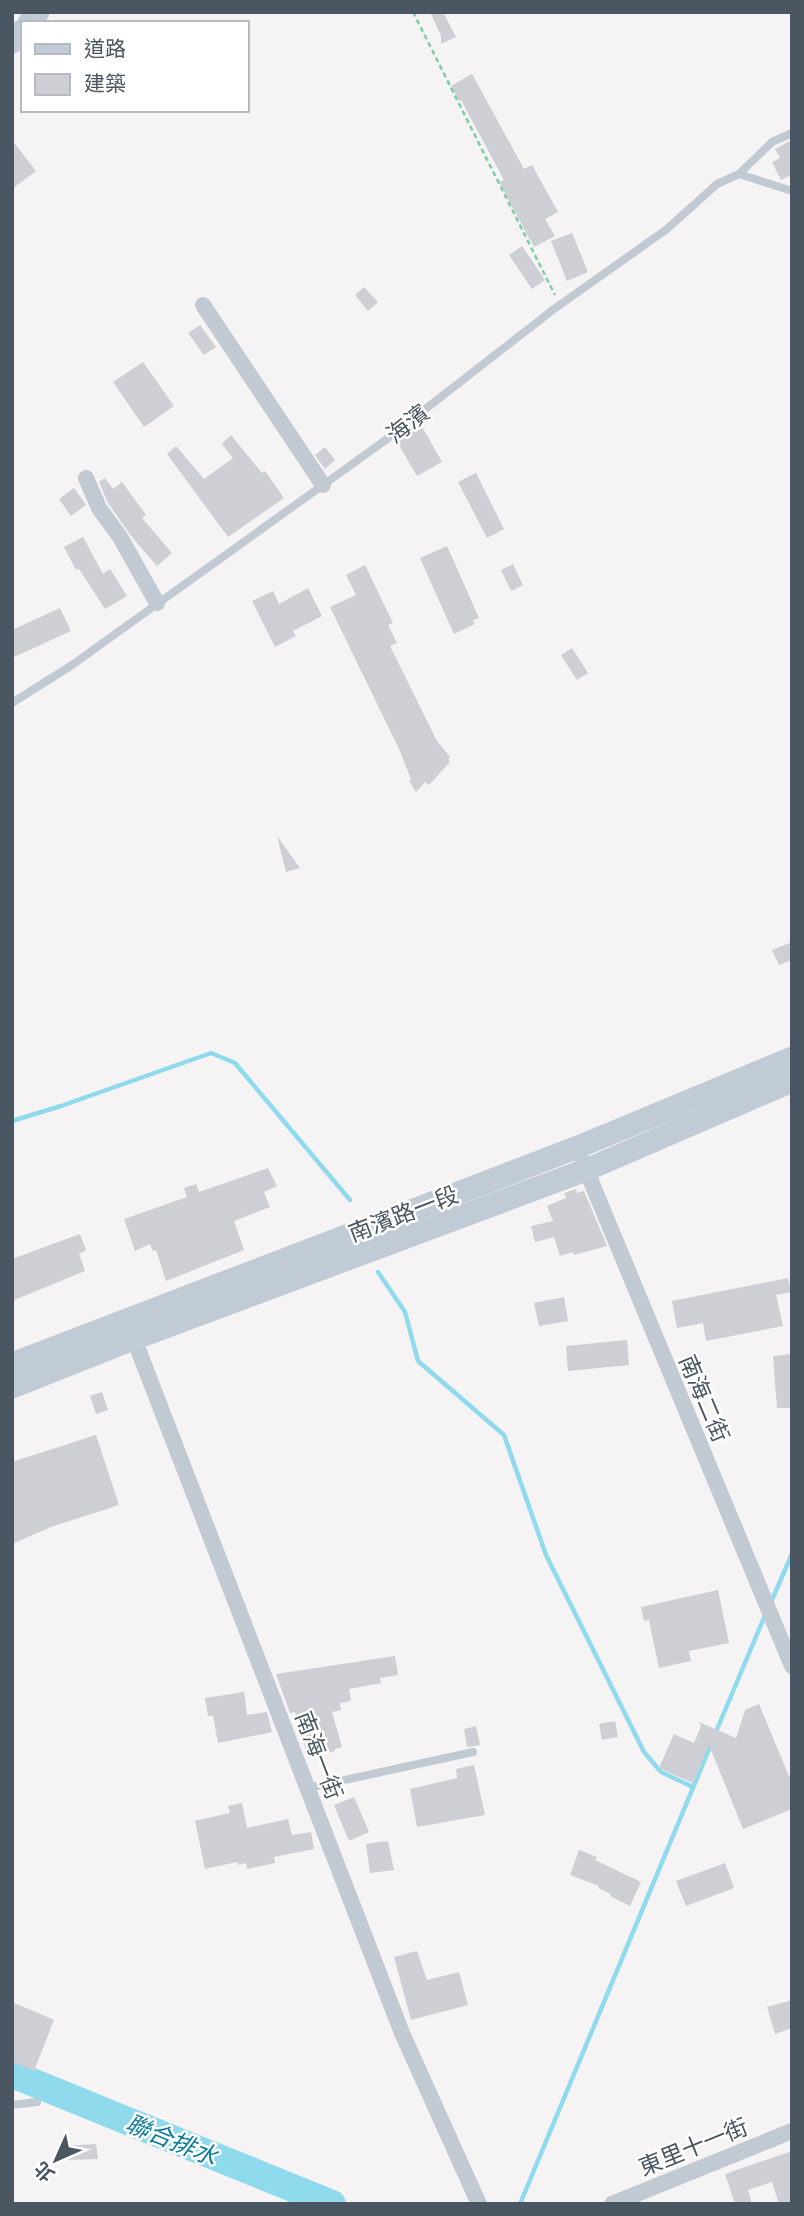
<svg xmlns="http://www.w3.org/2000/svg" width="804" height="2216" viewBox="0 0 804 2216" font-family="'Exo 2','Noto Sans TC',sans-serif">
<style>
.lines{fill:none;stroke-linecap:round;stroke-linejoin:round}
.stream{stroke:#90daee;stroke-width:4.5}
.river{stroke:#90daee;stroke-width:28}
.building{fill:#cdcfd5}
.path{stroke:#7ad0a6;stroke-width:2.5;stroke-dasharray:5 3.5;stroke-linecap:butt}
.lane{stroke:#c1cad2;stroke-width:8}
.street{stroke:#c1cad2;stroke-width:16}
.secondary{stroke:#c1cbd6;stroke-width:23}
.labels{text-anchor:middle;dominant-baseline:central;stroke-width:5;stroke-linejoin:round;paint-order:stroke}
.street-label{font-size:23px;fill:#4a5661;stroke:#fff}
.water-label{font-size:24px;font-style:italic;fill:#0c7c9b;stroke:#fff}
</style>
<rect width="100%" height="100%" fill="#f5f3f3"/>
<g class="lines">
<!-- stream -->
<g class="stream">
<polyline points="12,1121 61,1106 211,1053 235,1063 350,1200"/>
<polyline points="378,1272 405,1312 418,1361 504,1435 546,1555 644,1752 661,1772 693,1787"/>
<polyline points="771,1602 792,1554"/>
<polyline points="715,1734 766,1613"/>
<polyline points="520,2204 712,1742"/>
</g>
<!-- river -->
<polyline class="river" points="12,2074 332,2204"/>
</g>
<!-- building -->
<g class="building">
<polygon points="430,12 443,12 456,37 441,44 441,36"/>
<polygon points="472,74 524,169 532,165 558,212 545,219 555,236 534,247 499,182 504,180 461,100 459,101 451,86"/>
<polygon points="12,140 36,171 12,189"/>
<polygon points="792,140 792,180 789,176 781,180 772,162 780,158 775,149"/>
<polygon points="572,233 588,272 567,281 551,241"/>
<polygon points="522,246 545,280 532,289 509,255"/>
<polygon points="364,287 378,302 368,311 355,295"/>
<polygon points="200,325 216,347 204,355 188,333"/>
<polygon points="143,362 174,406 144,427 113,382"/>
<polygon points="420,423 442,462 417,476 396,440"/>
<polygon points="231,435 262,473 265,471 284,498 228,537 167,454 176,446 204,479 233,458 222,444"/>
<polygon points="325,447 335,460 325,469 315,455"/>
<polygon points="476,473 504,529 487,538 458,482"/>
<polygon points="105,478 113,489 122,482 146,515 142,518 172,553 157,566 132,537 108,503 99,482"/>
<polygon points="74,488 86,505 71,516 59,499"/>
<polygon points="83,537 103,574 110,569 127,596 105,609 79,569 76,570 64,547"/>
<polygon points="447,546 479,618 473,620 475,624 454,634 420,558"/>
<polygon points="513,564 523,585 511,591 501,570"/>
<polygon points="365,565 393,623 388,625 397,643 390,646 437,741 450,757 448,760 450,762 429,785 425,782 416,792 409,781 411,779 399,749 330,607 356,595 346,575"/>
<polygon points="308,588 322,616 293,631 296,636 275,647 252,601 273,591 279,604"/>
<polygon points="60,608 71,631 12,658 12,630"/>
<polygon points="572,648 588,673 577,680 561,655"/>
<polygon points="277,836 300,868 286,872"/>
<polygon points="792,942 792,960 779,965 772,950"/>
<polygon points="268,1168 277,1186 264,1192 270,1207 234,1221 244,1250 166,1281 156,1250 153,1251 150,1244 135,1251 124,1219 187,1197 184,1188 196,1184 199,1192"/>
<polygon points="576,1189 577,1193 584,1191 607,1246 574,1255 573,1252 560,1256 554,1237 535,1242 531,1226 553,1221 547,1206 563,1199 566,1198 564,1193"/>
<polygon points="80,1234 86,1250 79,1254 85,1271 12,1301 12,1259"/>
<polygon points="788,1278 791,1292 776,1295 783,1326 706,1341 703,1323 677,1328 672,1301"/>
<polygon points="564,1297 568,1321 539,1326 534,1303"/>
<polygon points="627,1340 629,1365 568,1371 566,1346"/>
<polygon points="792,1354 792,1408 777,1408 773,1356"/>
<polygon points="102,1392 108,1410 96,1414 90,1396"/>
<polygon points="96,1435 119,1505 51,1527 12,1544 12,1462"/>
<polygon points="718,1590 729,1643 689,1651 691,1661 659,1668 649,1620 644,1621 641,1607"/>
<polygon points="395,1656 398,1675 380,1678 381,1683 349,1689 351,1701 340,1703 341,1710 332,1712 342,1747 335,1749 335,1751 308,1758 295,1712 290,1713 276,1674"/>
<polygon points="244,1692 247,1715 267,1712 272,1732 218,1743 213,1716 208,1716 205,1698"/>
<polygon points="759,1704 789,1776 792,1775 792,1809 743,1829 709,1745 693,1783 659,1768 674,1734 694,1743 701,1726 699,1722 736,1738 745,1710"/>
<polygon points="615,1721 618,1737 602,1740 599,1724"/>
<polygon points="476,1726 480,1745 467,1747 464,1729"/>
<polygon points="474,1765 485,1815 417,1827 410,1789 457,1778 456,1769"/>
<polygon points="354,1797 369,1832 349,1841 334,1805"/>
<polygon points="242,1803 247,1828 288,1819 292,1835 311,1832 314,1849 274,1857 275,1863 247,1869 246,1863 238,1865 237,1862 205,1869 195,1821 230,1813 228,1806"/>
<polygon points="388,1841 394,1870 370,1873 366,1844"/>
<polygon points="579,1850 597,1857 595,1860 641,1882 630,1906 610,1896 611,1894 598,1888 599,1886 570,1875"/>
<polygon points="725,1863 734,1888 686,1906 676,1881"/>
<polygon points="417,1951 427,1980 459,1972 468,2005 411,2020 394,1957"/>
<polygon points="792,2000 792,2028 775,2034 767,2007"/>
<polygon points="12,2002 54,2020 34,2071 12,2062"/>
<polygon points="96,2144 98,2159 64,2160 63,2146"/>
<polygon points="792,2151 792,2204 779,2204 772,2182 748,2190 752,2204 735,2204 725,2174"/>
</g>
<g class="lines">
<!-- path -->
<polyline class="path" points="413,12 555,295"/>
<!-- lane -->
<g class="lane">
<polyline points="739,174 792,191"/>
<polyline points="12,703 72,665 383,442 554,309 667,229 717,184 739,174 772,142 792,133"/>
<polyline points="308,1788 473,1752"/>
<polyline points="12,2105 37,2102"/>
</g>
<!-- street -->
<g class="street">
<polyline points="203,305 323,485"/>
<polyline points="86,478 99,508 120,537 157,603"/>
<polyline points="583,1162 792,1666"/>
<polyline points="131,1331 402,2033 479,2204"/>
<polyline points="612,2204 792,2131"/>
</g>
<!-- secondary -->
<g class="secondary">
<polyline points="29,23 38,12"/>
<polyline points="12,42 23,30"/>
<polyline points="12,1364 578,1147 792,1058"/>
<polyline points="12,1387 133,1339 586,1170 792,1081"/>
</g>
</g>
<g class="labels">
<!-- street labels -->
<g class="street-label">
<text transform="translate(407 423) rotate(-38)">海濱</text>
<text transform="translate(403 1213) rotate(-21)">南濱路一段</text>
<text transform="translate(705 1398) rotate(67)">南海二街</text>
<text transform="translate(320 1755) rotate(69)">南海一街</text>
<text transform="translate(693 2146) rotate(-22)">東里十一街</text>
</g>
<!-- water labels -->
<g class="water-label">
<text transform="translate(172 2139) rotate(22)">聯合排水</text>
</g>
</g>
<!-- border -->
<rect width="804" height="2216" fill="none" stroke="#4a5661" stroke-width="28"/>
<!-- legend -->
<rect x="21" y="21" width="228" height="91" fill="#ffffff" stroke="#b7bbc0" stroke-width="2"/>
<rect x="35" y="44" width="35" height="10" fill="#c1cbd6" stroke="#b7bbc0" stroke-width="2"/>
<text x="84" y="56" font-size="21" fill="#4a5661">道路</text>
<rect x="35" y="74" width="35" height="21" fill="#cdcfd5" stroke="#b7bbc0" stroke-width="2"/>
<text x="84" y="91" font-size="21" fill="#4a5661">建築</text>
<!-- north arrow -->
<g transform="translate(56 2160) rotate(225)" stroke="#ffffff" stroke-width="5" paint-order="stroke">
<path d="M0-5L12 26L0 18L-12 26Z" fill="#4a5661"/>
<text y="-10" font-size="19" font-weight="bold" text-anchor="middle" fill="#4a5661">北</text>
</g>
</svg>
